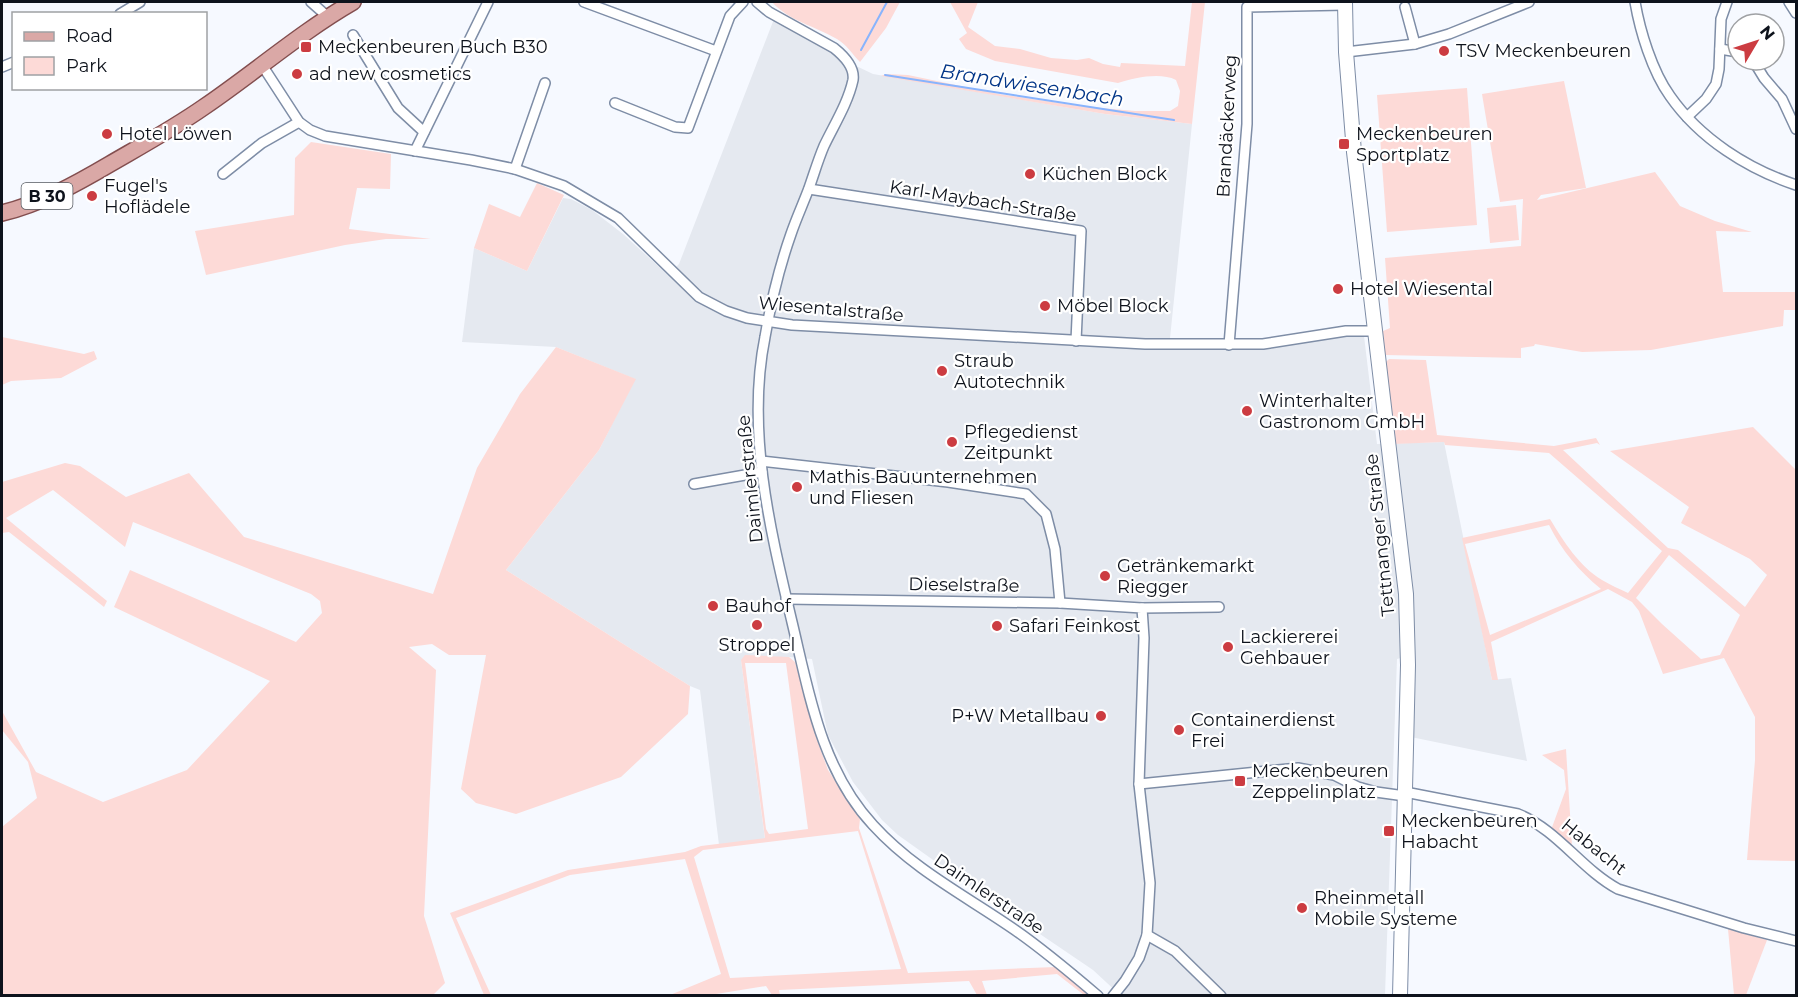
<svg xmlns="http://www.w3.org/2000/svg" width="1798" height="997" viewBox="0 0 1798 997" font-family="Montserrat,sans-serif">
<style>
.built{fill:#e5e9f0}
.green{fill:#fddad7;fill-rule:evenodd}
.lines{fill:none;stroke-linecap:round;stroke-linejoin:round}
.stream{stroke:#88b4fd;stroke-width:2}
.minor-casing{stroke:#7e8da6;stroke-width:12}
.secondary-casing{stroke:#7e8da6;stroke-width:16}
.primary-casing{stroke:#834e4f;stroke-width:18}
.minor{stroke:#fff;stroke-width:9}
.secondary{stroke:#fff;stroke-width:14}
.primary{stroke:#daa8a6;stroke-width:15}
.poi-dot{fill:#cc3c41;stroke:#fff;stroke-width:2}
.labels{text-anchor:middle;dominant-baseline:central;stroke-width:4.5;stroke-linejoin:round;paint-order:stroke}
.shield{fill:#fff;stroke:#565a60;stroke-width:1.5}
.shield-label{font-size:16px;font-weight:bold;fill:#0e131c}
.poi-label{font-size:18px;fill:#0e131c;stroke:#fff;text-anchor:start}
.street-label{font-size:18px;fill:#0e131c;stroke:#fff}
.water-label{font-size:20px;font-style:italic;fill:#033688;stroke:#fff}
</style>
<rect width="100%" height="100%" fill="#f6f9ff"/>
<!-- built -->
<polygon class="built" points="774,19 850,63 873,74 1105,114 1192,124 1169,348 1364,336 1377,444 1444,442 1492,680 1511,678 1527,761 1411,737 1411,655 1397,659 1385,995 1120,995 1093,970 981,894 898,835 882,820 853,782 828,735 812,659 789,657 741,660 765,839 719,845 700,690 690,686 506,570 599,450 635,379 556,347 462,342 474,248 527,271 563,198 571,199 592,210 623,234 668,275 679,264"/>
<!-- green -->
<g class="green">
<path d="M772 2H900L886 28 860 62C852 54 847 45 837 39 815 26 789 21 772 2Z"/>
<path d="M950 2H978L968 27 995 46 1020 49 1051 58 1077 60 1089 58 1103 64 1120 67 1121 63 1185 66 1192 2H1205L1192 124 1105 114 881 76 886 74 908 75 999 94 1079 106 1135 111H1170L1178 106 1180 91 1176 80C1160 72 1134 78 1118 83L995 61 966 49 959 39 967 33Z"/>
<polygon points="1564,81 1586,188 1541,195 1537,200 1655,172 1680,206 1715,221 1752,232 1716,231 1723,292 1796,292 1796,310 1784,310 1783,326 1651,350 1582,352 1535,344 1534,346 1521,348 1521,358 1385,355 1383,331 1390,328 1385,258 1521,246 1523,199 1500,202 1482,94"/>
<polygon points="1467,88 1477,225 1387,232 1377,95"/>
<polygon points="311,142 391,154 390,189 357,188 349,229 431,239 386,239 345,245 206,275 195,231 294,215 295,158"/>
<polygon points="537,183 564,195 527,271 474,248 489,204 520,217"/>
<polygon points="1516,205 1519,240 1490,243 1487,208"/>
<polygon points="2,337 84,354 94,351 97,359 61,378 11,381 2,385"/>
<polygon points="556,347 636,379 599,450 506,570 690,686 688,714 621,777 516,814 476,803 461,789 486,655 449,655 432,644 409,647 436,670 424,916 445,983 433,995 2,995 2,827 37,798 28,762 2,730 2,711 36,772 103,802 187,770 270,681 114,607 130,570 296,642 322,613 320,601 311,594 133,522 125,547 53,490 6,518 107,601 104,607 9,532 2,533 2,482 65,463 80,466 126,497 189,473 244,537 433,594 477,468 520,394"/>
<path d="M1389 359 1426 360 1437 435 1554 446 1596 438 1600 445 1597 443 1563 450 1668 548 1678 550 1745 607 1767 575 1750 559 1681 523 1689 507 1610 451 1753 427 1796 470V861L1747 860 1755 760V717L1724 658 1663 674 1639 611 1632 602 1608 589 1491 642 1498 680H1492L1462 538 1550 519C1564 542 1579 566 1602 580 1610 585 1620 589 1628 593L1662 551 1549 453 1445 445 1444 442 1394 444 1385 363ZM1549 525C1562 551 1579 571 1601 589L1490 635 1465 544ZM1669 555 1740 615 1720 655 1701 659 1662 624 1636 598Z"/>
<path d="M745 655 789 657 795 662 817 740 828 770 860 819 859 828 908 973 1056 967 1090 995H1084L1057 974 982 981 987 995H977L969 981 779 990 780 995H772L766 986 710 995H670L721 974 685 859 570 875 456 918 491 995H484L450 913 568 870 685 852 701 846 765 838 741 660ZM745 663H786L808 829 769 834 766 829ZM858 831 901 969 730 978 694 857 703 850Z"/>
<polygon points="1566,749 1572,846 1551,830 1566,789 1564,770 1542,755"/>
<polygon points="1728,929 1767,940 1746,995 1734,995"/>
</g>
<g class="lines">
<!-- stream -->
<g class="stream">
<polyline points="861,50 887,2"/>
<polyline points="885,75 1174,120"/>
</g>
<defs>
<g id="minor">
<polyline points="311,2 328,17"/>
<polyline points="584,2 716,51"/>
<path d="M757 2 769 12 834 48C844 56 855 67 853 80 848 103 834 125 824 146 818 160 814 174 809 188 803 204 796 219 791 234 779 268 771 302 765 337 746 431 770 529 792 622 809 693 821 769 873 825 914 870 966 896 1015 930 1044 950 1071 973 1098 996"/>
<path d="M1635 2C1640 31 1652 71 1670 96 1700 139 1748 169 1796 185"/>
<polyline points="1789,2 1796,13"/>
<polyline points="1405,7 1415,44"/>
<polyline points="120,14 140,2"/>
<polyline points="353,35 398,108 424,132"/>
<polyline points="1720,49 1738,52"/>
<polyline points="1346,52 1415,44 1449,34 1529,2"/>
<polyline points="1753,60 1764,78 1782,99 1796,129"/>
<polyline points="262,65 299,122 310,130 325,136 471,160 515,169 564,186 618,218 699,297 726,311 747,318 792,325 1145,344 1263,344 1346,331 1374,331"/>
<polyline points="2,67 14,62"/>
<polyline points="615,103 675,127 688,128 730,16 743,2"/>
<polyline points="1687,117 1706,99 1716,84 1719,69 1721,19 1727,2"/>
<polyline points="415,151 488,2"/>
<polyline points="515,169 545,83"/>
<polyline points="223,174 262,143 299,122"/>
<polyline points="809,189 1081,231 1076,341"/>
<polyline points="1229,345 1247,124 1247,7 1345,5"/>
<polyline points="761,461 948,482 1026,494 1046,514 1055,549 1060,603"/>
<polyline points="694,484 762,472"/>
<polyline points="786,599 1060,603 1142,608 1144,638 1139,784 1150,883 1147,935 1139,958 1125,981 1113,996"/>
<polyline points="1142,608 1219,607"/>
<polyline points="1139,784 1298,768 1334,775 1358,787 1376,792 1405,796"/>
<path d="M1405 792 1518 814C1558 830 1581 869 1618 889L1744 928 1796 941"/>
<polyline points="1147,935 1175,951 1221,996"/>
</g>
<polyline id="secondary" points="1345,2 1346,52 1354,152 1406,594 1408,665 1400,996"/>
<path id="primary" d="M2 213C40 204 76 184 110 164 141 146 174 128 204 107 254 73 301 32 353 2"/>
</defs>
<!-- minor casing -->
<use href="#minor" class="minor-casing"/>
<!-- secondary casing -->
<use href="#secondary" class="secondary-casing"/>
<!-- primary casing -->
<use href="#primary" class="primary-casing"/>
<!-- minor -->
<use href="#minor" class="minor"/>
<!-- secondary -->
<use href="#secondary" class="secondary"/>
<!-- primary -->
<use href="#primary" class="primary"/>
</g>
<!-- markers -->
<g class="poi-dot">
<rect x="300" y="41" width="12" height="12" rx="3"/>
<circle cx="1444" cy="51" r="6"/>
<circle cx="297" cy="74" r="6"/>
<circle cx="107" cy="134" r="6"/>
<rect x="1338" y="138" width="12" height="12" rx="3"/>
<circle cx="1030" cy="174" r="6"/>
<circle cx="92" cy="196" r="6"/>
<circle cx="1338" cy="289" r="6"/>
<circle cx="1045" cy="306" r="6"/>
<circle cx="942" cy="371" r="6"/>
<circle cx="1247" cy="411" r="6"/>
<circle cx="952" cy="442" r="6"/>
<circle cx="797" cy="487" r="6"/>
<circle cx="1105" cy="576" r="6"/>
<circle cx="713" cy="606" r="6"/>
<circle cx="757" cy="625" r="6"/>
<circle cx="997" cy="626" r="6"/>
<circle cx="1228" cy="647" r="6"/>
<circle cx="1101" cy="716" r="6"/>
<circle cx="1179" cy="730" r="6"/>
<rect x="1234" y="775" width="12" height="12" rx="3"/>
<rect x="1383" y="825" width="12" height="12" rx="3"/>
<circle cx="1302" cy="908" r="6"/>
</g>
<g class="labels">
<!-- shield labels -->
<rect class="shield" x="21.5" y="183" width="51" height="26" rx="4.5"/>
<g class="shield-label">
<text x="47" y="196">B 30</text>
</g>
<!-- poi labels -->
<g class="poi-label">
<text x="318" y="47">Meckenbeuren Buch B30</text>
<text x="1456" y="51">TSV Meckenbeuren</text>
<text x="309" y="74">ad new cosmetics</text>
<text x="119" y="134">Hotel Löwen</text>
<text x="1356" y="134">Meckenbeuren<tspan x="1356" dy="21">Sportplatz</tspan></text>
<text x="1042" y="174">Küchen Block</text>
<text x="104" y="186">Fugel's<tspan x="104" dy="21">Hoflädele</tspan></text>
<text x="1350" y="289">Hotel Wiesental</text>
<text x="1057" y="306">Möbel Block</text>
<text x="954" y="361">Straub<tspan x="954" dy="21">Autotechnik</tspan></text>
<text x="1259" y="401">Winterhalter<tspan x="1259" dy="21">Gastronom GmbH</tspan></text>
<text x="964" y="432">Pflegedienst<tspan x="964" dy="21">Zeitpunkt</tspan></text>
<text x="809" y="477">Mathis Bauunternehmen<tspan x="809" dy="21">und Fliesen</tspan></text>
<text x="1117" y="566">Getränkemarkt<tspan x="1117" dy="21">Riegger</tspan></text>
<text x="725" y="606">Bauhof</text>
<text x="1009" y="626">Safari Feinkost</text>
<text x="1240" y="637">Lackiererei<tspan x="1240" dy="21">Gehbauer</tspan></text>
<text x="757" y="645" text-anchor="middle">Stroppel</text>
<text x="1089" y="716" text-anchor="end">P+W Metallbau</text>
<text x="1191" y="720">Containerdienst<tspan x="1191" dy="21">Frei</tspan></text>
<text x="1252" y="771">Meckenbeuren<tspan x="1252" dy="21">Zeppelinplatz</tspan></text>
<text x="1401" y="821">Meckenbeuren<tspan x="1401" dy="21">Habacht</tspan></text>
<text x="1314" y="898">Rheinmetall<tspan x="1314" dy="21">Mobile Systeme</tspan></text>
</g>
<!-- street labels -->
<g class="street-label">
<text transform="translate(1227 126) rotate(-87)">Brandäckerweg</text>
<text transform="translate(983 201) rotate(9)">Karl-Maybach-Straße</text>
<text transform="translate(831 309) rotate(5)">Wiesentalstraße</text>
<text transform="translate(750 479) rotate(-96)">Daimlerstraße</text>
<text transform="translate(1380 535) rotate(-96)">Tettnanger Straße</text>
<text transform="translate(964 585) rotate(1)">Dieselstraße</text>
<text transform="translate(1594 847) rotate(39)">Habacht</text>
<text transform="translate(989 894) rotate(34)">Daimlerstraße</text>
</g>
<!-- water labels -->
<g class="water-label">
<text transform="translate(1032 85) rotate(9)">Brandwiesenbach</text>
</g>
</g>
<!-- border -->
<rect width="1798" height="997" fill="none" stroke="#0e131c" stroke-width="6"/>
<!-- legend -->
<rect x="12" y="12" width="195" height="78" fill="#ffffff" stroke="#9fa1a4" stroke-width="1.5"/>
<rect x="24" y="32" width="30" height="9" fill="#daa8a6" stroke="#9fa1a4" stroke-width="1.5"/>
<text x="66" y="42" font-size="18" fill="#0e131c">Road</text>
<rect x="24" y="57" width="30" height="18" fill="#fddad7" stroke="#9fa1a4" stroke-width="1.5"/>
<text x="66" y="72" font-size="18" fill="#0e131c">Park</text>
<!-- north arrow -->
<g transform="translate(1756 42) rotate(51)"><circle r="28" fill="#ffffff" stroke="#9fa1a4" stroke-width="1.5"/>
<path d="M0-4.5L10 22L0 15L-10 22Z" fill="#cc3c41"/>
<text y="-9" font-size="16" font-weight="bold" text-anchor="middle" fill="#0e131c">N</text>
</g>
</svg>
